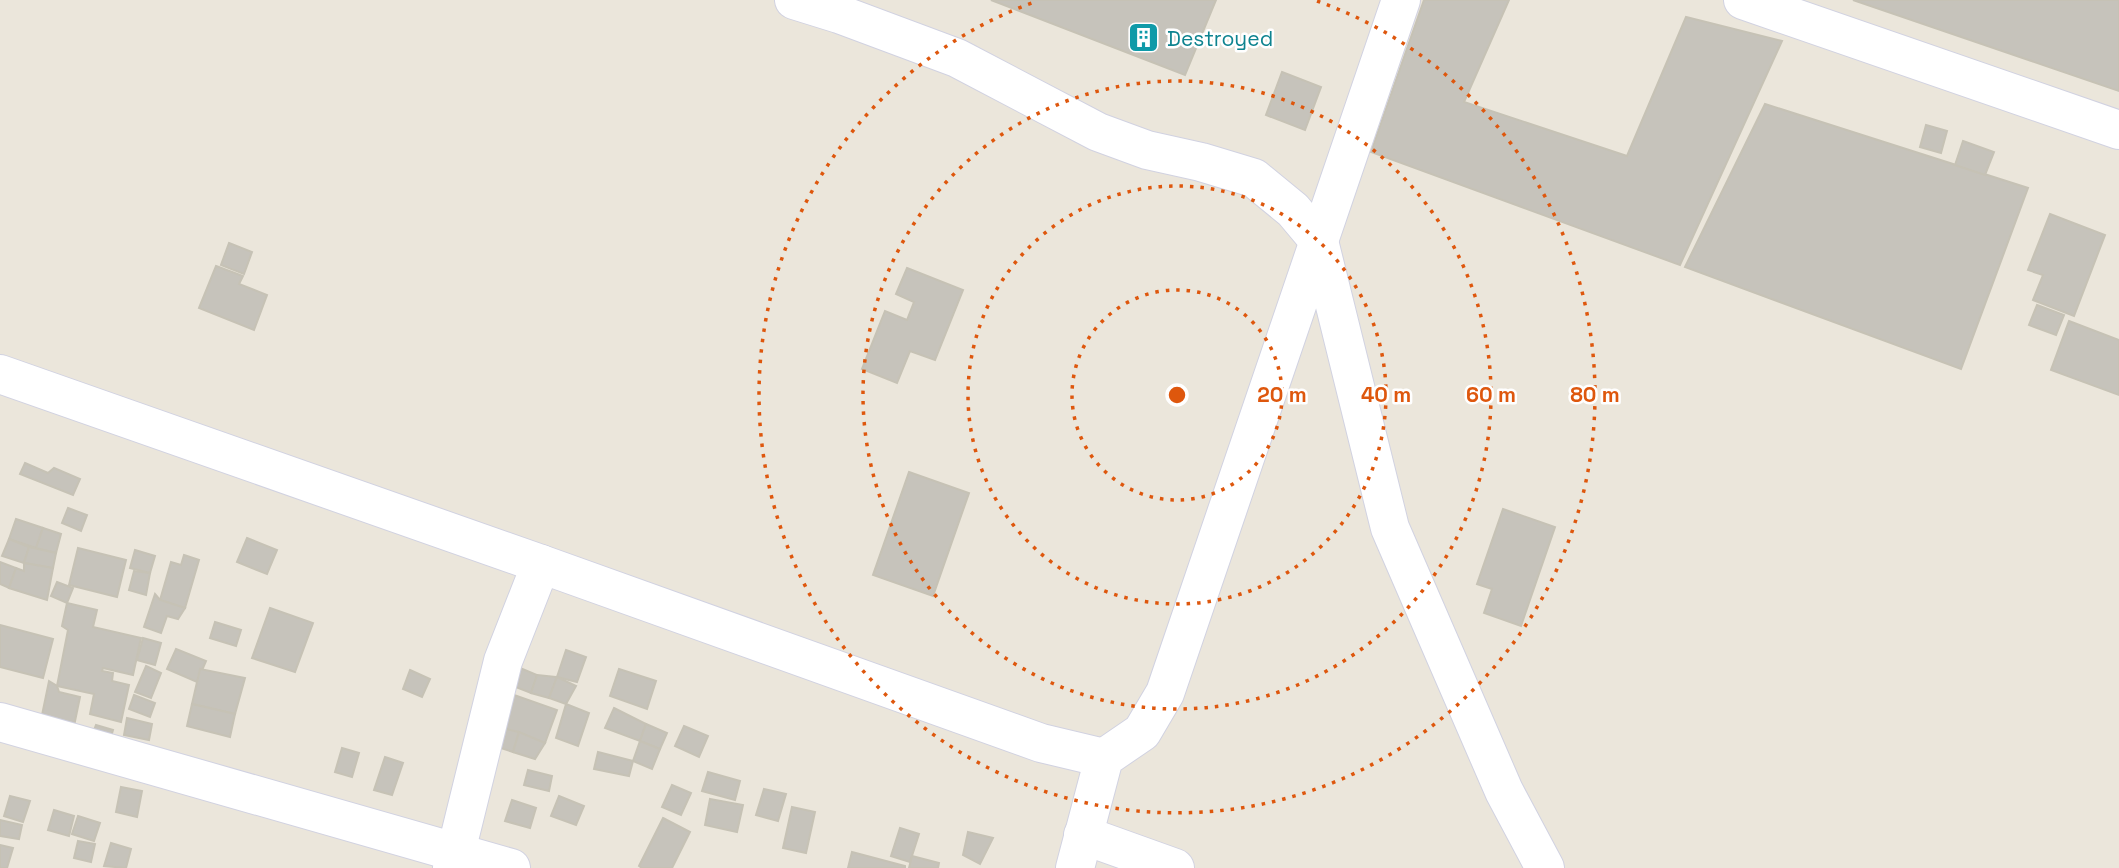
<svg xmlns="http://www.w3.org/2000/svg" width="2119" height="868" viewBox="0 0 2119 868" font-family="'Space Grotesk',sans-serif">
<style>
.building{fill:#c6c3bb;stroke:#c6c2b5;stroke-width:2}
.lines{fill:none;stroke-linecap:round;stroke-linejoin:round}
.minor-casing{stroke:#d1d2e1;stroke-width:40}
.minor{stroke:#fff;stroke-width:38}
.ring{fill:none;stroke:#de570d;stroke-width:3.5;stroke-dasharray:3.5 7}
.labels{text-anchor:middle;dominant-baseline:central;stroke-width:5;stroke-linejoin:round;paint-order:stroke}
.culture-label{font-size:21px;fill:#0d838f;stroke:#fff;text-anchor:start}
.centre{fill:#de570d;stroke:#fff;stroke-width:3.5}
.ring-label{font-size:21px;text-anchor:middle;font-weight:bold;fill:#de570d;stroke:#fff;stroke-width:5;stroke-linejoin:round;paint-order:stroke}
</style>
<rect width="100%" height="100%" fill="#ebe6db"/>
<!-- building -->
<g class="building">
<polygon points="991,0 1216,0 1185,75"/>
<polygon points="1424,0 1509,0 1464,102 1627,156 1686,17 1782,41 1680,265 1371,152"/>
<polygon points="1853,0 2119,0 2119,91"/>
<polygon points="1282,72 1321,87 1305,130 1266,115"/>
<polygon points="1765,104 2028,188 1961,369 1685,267"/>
<polygon points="1926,125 1947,131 1941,153 1920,147"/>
<polygon points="1963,141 1994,152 1985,175 1955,165"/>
<polygon points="2050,214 2105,235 2074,316 2033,300 2043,275 2028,270"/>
<polygon points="229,243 252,252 244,274 221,265"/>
<polygon points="216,266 243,276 239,284 267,295 254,330 199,308"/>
<polygon points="907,268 963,290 935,360 910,351 897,383 862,369 885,311 907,320 914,302 896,294"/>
<polygon points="2037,305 2064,315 2056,335 2029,325"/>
<polygon points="2069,321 2119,340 2119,395 2051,370"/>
<polygon points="25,463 48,473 54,468 80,479 73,495 20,474"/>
<polygon points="909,472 969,493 933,596 873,575"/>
<polygon points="68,508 87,515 81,531 62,523"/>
<polygon points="1503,509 1555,527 1521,626 1484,613 1492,589 1477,584"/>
<polygon points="16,519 43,528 36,548 9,539"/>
<polygon points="43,528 61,534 56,553 36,548"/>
<polygon points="247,538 277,550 267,574 237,562"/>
<polygon points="9,539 29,547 24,563 2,556"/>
<polygon points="29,547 56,553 53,568 24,563"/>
<polygon points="78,548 126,560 117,597 69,585"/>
<polygon points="135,550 155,556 150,573 130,568"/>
<polygon points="184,555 199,560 185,608 160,600 171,562 181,565"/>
<polygon points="0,562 16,568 9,588 0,584"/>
<polygon points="24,563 53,568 47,600 9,588 16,568 24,571"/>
<polygon points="134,571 150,573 146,595 129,590"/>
<polygon points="57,582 73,588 67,603 51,596"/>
<polygon points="155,594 160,600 185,608 178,619 167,616 161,633 144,627"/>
<polygon points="67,603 97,610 93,627 141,638 133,675 103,668 102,671 113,673 112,681 129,685 121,722 90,714 94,694 57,686 68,630 62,626"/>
<polygon points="270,608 313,623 295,672 252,658"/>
<polygon points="215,622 241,630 236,646 210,638"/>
<polygon points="0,625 53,639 43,678 0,667"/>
<polygon points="143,638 161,643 155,665 137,660"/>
<polygon points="176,649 206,661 197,682 167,669"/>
<polygon points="566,650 586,657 577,682 557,677"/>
<polygon points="146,666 161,673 151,698 135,692"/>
<polygon points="520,668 537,675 531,693 513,686"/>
<polygon points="200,669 245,678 235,714 192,704"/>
<polygon points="619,669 656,681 647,709 610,696"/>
<polygon points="410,670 430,679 422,697 403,689"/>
<polygon points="537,675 557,677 549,698 531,693"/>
<polygon points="557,677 576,686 566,704 549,698"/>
<polygon points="49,681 57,686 59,692 80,697 74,726 41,720"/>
<polygon points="134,695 155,703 150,717 129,709"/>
<polygon points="514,695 557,710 545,743 502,728"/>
<polygon points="192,704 235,714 230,737 187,726"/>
<polygon points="566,704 589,713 578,746 556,738"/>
<polygon points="614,708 646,724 640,741 605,728"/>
<polygon points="127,718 152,724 149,740 124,735"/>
<polygon points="646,724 667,733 660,749 640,741"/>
<polygon points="96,725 113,730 109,744 91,738"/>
<polygon points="684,726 708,736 699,757 675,746"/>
<polygon points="502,728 519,732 513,752 498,747"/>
<polygon points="519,732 545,743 535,759 513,752"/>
<polygon points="640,741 660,749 652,769 633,761"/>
<polygon points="342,748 359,753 352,777 335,772"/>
<polygon points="598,752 633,761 629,776 594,769"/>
<polygon points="385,757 403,763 392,795 374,790"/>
<polygon points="528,770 552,776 549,791 524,785"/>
<polygon points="708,772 740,781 735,800 702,791"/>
<polygon points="672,785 691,793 681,815 662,807"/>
<polygon points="121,787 142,791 137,817 116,812"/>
<polygon points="764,789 786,794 778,821 756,815"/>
<polygon points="10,796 30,801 23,822 4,816"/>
<polygon points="559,796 584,806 576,825 551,816"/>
<polygon points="710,799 743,805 737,832 705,825"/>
<polygon points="512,800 536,808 530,828 505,821"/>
<polygon points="792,807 815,812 806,853 783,848"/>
<polygon points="54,810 74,816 69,836 48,830"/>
<polygon points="78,816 100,823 94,841 72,834"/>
<polygon points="663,818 690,832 672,868 642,868 639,866"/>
<polygon points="0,820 22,825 19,839 0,836"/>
<polygon points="900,828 919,834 910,862 891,856"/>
<polygon points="968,832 993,838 980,864 963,855"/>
<polygon points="78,841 95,844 91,862 74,858"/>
<polygon points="111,843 131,849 126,868 104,866"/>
<polygon points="0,845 13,848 7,868 0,868"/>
<polygon points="852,852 905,866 905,868 848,868"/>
<polygon points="912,856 939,863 938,868 909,868"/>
</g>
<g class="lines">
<defs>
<g id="minor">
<polyline points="794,0 839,14 957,58 1098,132 1147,150 1201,162 1254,178 1293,210 1319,241 1390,528 1504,791 1545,868"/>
<polyline points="1743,0 2119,130"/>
<polyline points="0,374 541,564 1041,743 1104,758"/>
<polyline points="0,722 511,868"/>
<polyline points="1083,835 1175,868"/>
<polyline points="452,868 503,661 541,564"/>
<polyline points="1075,868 1104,758 1142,732 1165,693 1401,0"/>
</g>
</defs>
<!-- minor casing -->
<use href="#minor" class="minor-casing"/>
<!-- minor -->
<use href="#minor" class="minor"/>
</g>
<!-- distance rings -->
<g class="ring">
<circle cx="1177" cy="395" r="105"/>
<circle cx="1177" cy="395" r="209"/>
<circle cx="1177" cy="395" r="314"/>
<path d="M1317 1A418 418 0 1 1 1037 1"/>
</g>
<!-- icons -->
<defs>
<symbol id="building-square" viewBox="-11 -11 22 22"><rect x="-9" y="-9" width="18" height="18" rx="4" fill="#0f9aa8" stroke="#fff"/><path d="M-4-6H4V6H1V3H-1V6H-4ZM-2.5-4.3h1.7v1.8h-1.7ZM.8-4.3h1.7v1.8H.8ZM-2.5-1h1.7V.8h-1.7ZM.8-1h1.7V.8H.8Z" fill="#fff"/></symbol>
</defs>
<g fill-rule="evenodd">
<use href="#building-square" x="1126" y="20" width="35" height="35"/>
</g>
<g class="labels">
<!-- culture labels -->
<g class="culture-label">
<text x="1167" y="38">Destroyed</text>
</g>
</g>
<circle cx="1177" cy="395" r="10" class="centre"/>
<g class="ring-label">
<text x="1282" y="402">20 m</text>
<text x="1386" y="402">40 m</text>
<text x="1491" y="402">60 m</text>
<text x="1595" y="402">80 m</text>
</g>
</svg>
